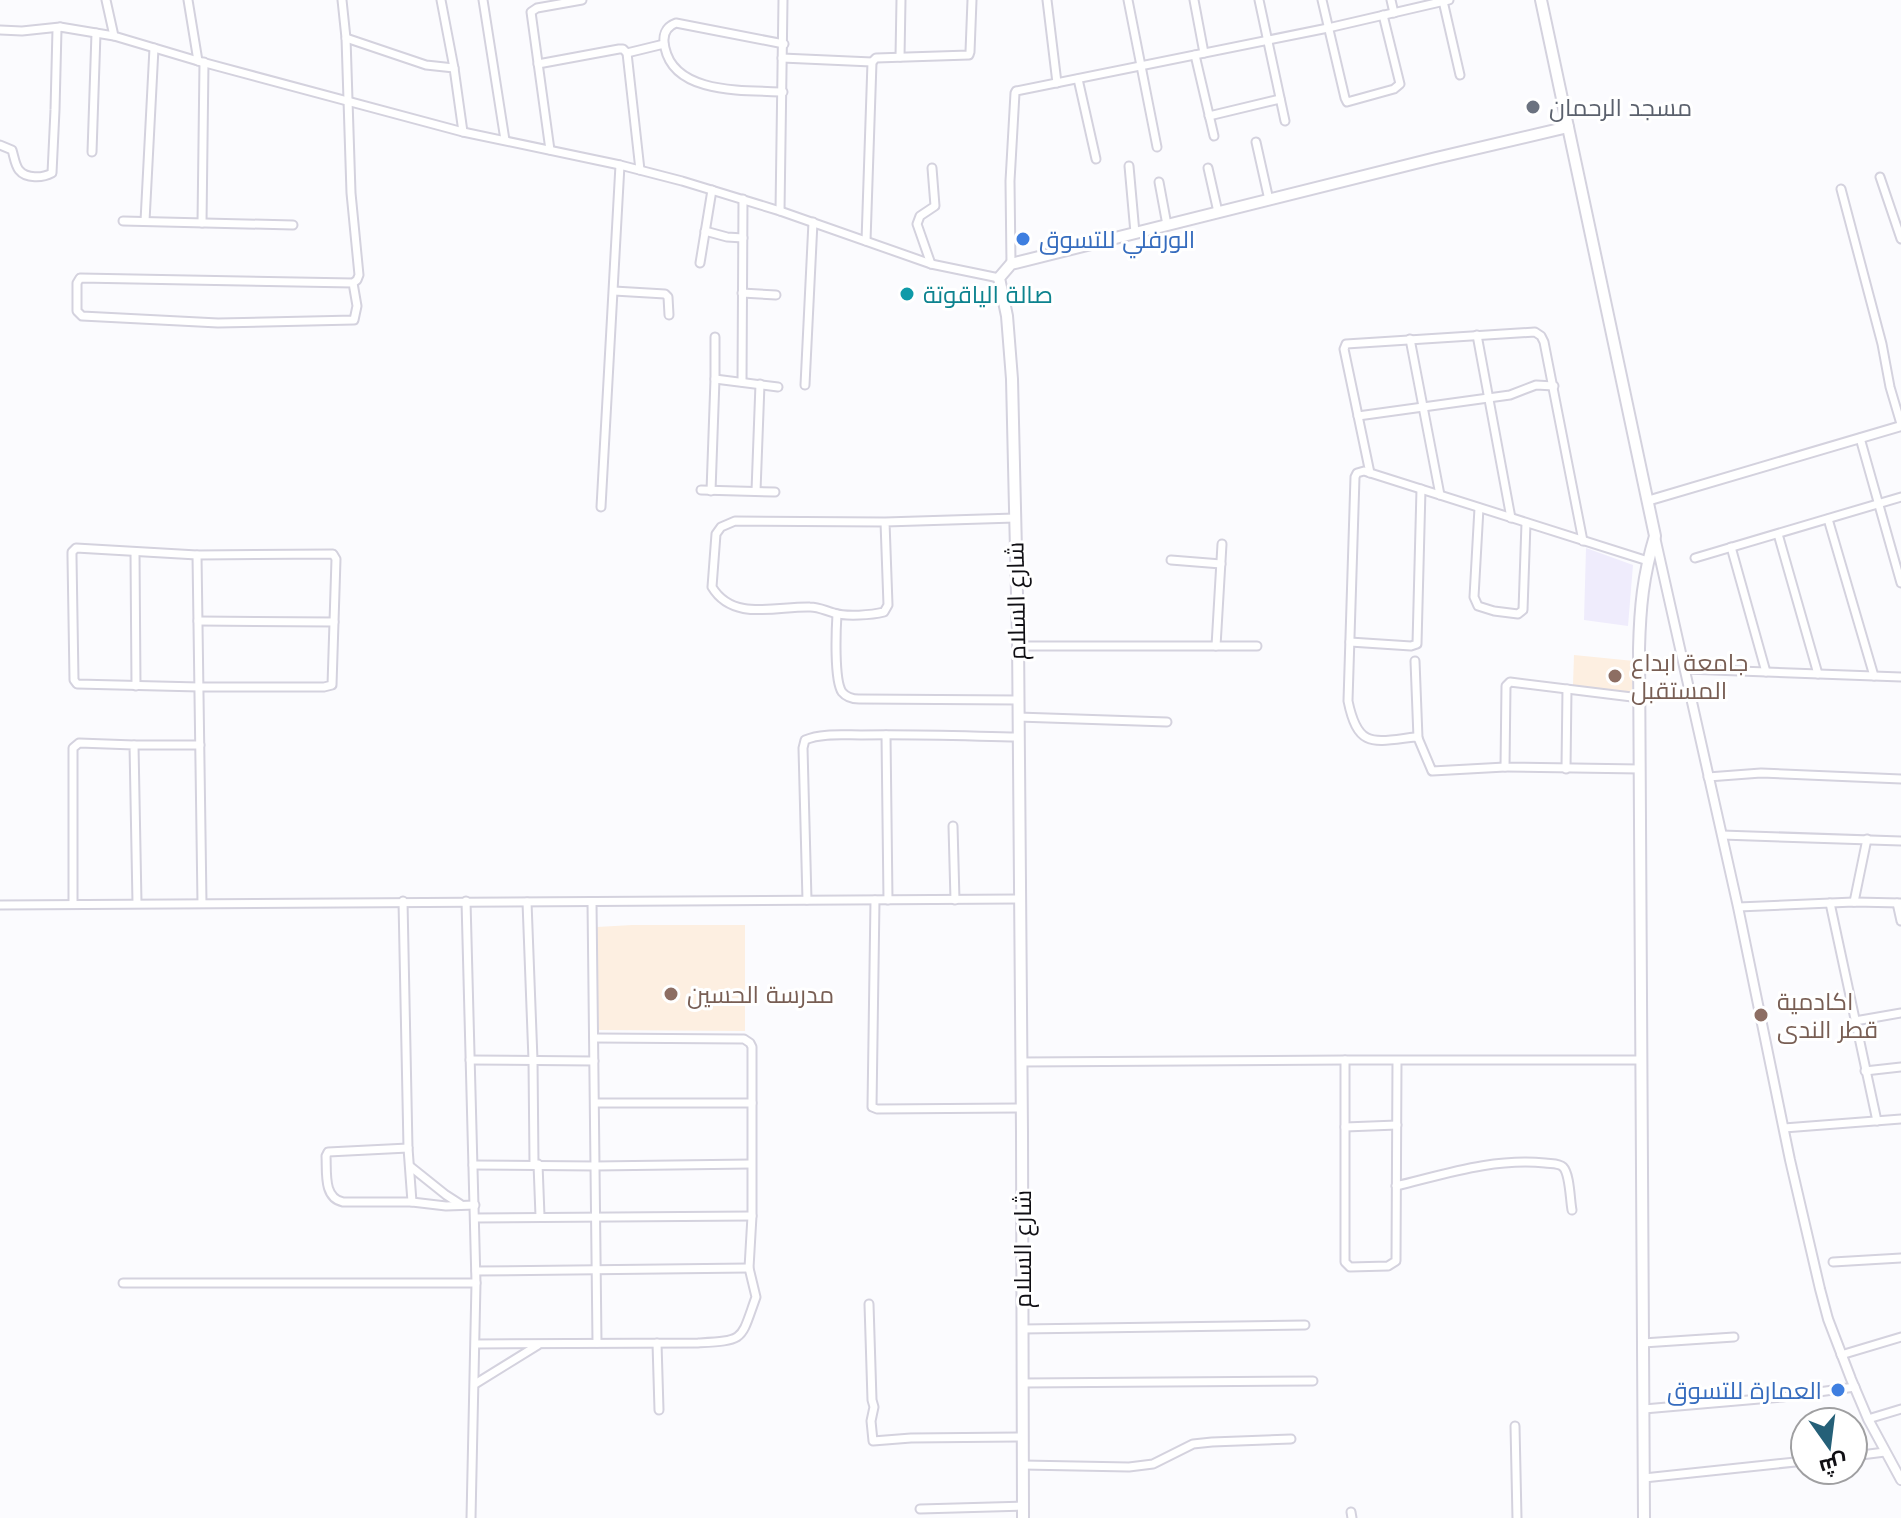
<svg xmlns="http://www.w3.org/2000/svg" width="1901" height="1518" viewBox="0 0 1901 1518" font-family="'Libre Baskerville',Cairo,serif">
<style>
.built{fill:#efecfc}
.education{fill:#fdefe1}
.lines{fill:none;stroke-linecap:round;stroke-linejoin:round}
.minor-casing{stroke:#d4d2de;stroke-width:11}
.tertiary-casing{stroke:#d4d2de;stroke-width:12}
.secondary-casing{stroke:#d4d2de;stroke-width:14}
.minor{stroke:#fff;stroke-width:7}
.tertiary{stroke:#fff;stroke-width:8}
.secondary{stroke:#fff;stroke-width:10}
.worship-dot{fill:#6b7280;stroke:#fff;stroke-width:3}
.shop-dot{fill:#3f7fe0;stroke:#fff;stroke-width:3}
.culture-dot{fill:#0f9aa8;stroke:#fff;stroke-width:3}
.education-dot{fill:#8d6e63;stroke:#fff;stroke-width:3}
.labels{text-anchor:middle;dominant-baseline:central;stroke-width:6;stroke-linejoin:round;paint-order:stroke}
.worship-label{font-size:24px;fill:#5b616d;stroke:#fff;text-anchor:start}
.shop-label{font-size:24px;fill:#366cbe;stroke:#fff;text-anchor:start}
.culture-label{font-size:24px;fill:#0d838f;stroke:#fff;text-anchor:start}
.street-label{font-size:24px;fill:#100f14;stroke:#fff}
.education-label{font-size:24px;fill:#785e54;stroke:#fff;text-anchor:start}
</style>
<rect width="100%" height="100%" fill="#fbfbfe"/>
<!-- built -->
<polygon class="built" points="1586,548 1633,565 1628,626 1584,620"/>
<!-- education -->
<g class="education">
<polygon points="1574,655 1634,661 1632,692 1573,685"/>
<polygon points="632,925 745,925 745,1031 598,1030 597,927"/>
</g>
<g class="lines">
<defs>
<g id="minor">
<polyline points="106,0 114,36 198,61 463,132 620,165 682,181 780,211 931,264 999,278"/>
<polyline points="188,0 198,61"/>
<polyline points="342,0 346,38 351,193 359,275 357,280 353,283 357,306 354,320 218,323 82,316 77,311 77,283 80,278 353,283"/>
<polyline points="441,0 454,68"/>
<polyline points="483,0 505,140"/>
<polyline points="1047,0 1057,83"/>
<polyline points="1128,0 1157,147"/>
<polyline points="1194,0 1204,53"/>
<polyline points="1259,0 1285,121"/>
<polyline points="1322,0 1345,98 1347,102 1394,89 1400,84 1383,15"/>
<polyline points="1391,0 1394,13"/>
<polyline points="1443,1 1460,75"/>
<polyline points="0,30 22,31 60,27"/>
<polyline points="346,38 426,65 454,68 463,132"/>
<polyline points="627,53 640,170"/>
<polyline points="1195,55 1214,136"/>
<polyline points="900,57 901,0"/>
<polyline points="782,58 872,62 876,58 969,55 970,52 972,0"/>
<polyline points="538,64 619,49 623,49 627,53 664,44"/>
<polyline points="1078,79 1096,159"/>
<path d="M783 92C745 90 675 95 665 48 662 36 665 27 676 23L784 44"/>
<polyline points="1209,116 1280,99"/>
<polyline points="1256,142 1269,200"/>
<path d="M0 145 12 150C14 156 15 165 19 170 26 179 43 178 52 173L55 110 57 29 60 27 114 36"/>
<polyline points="550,150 531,12 537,8 582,0"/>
<polyline points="92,152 96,33"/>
<polyline points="1129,166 1135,233"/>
<polyline points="1208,168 1218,212"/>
<polyline points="1880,177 1901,239"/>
<polyline points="1159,182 1167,225"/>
<polyline points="1841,189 1882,344 1890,387 1901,424"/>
<polyline points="780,211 783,0"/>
<polyline points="123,221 293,225"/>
<polyline points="145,221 154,48"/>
<polyline points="202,223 204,62"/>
<polyline points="705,231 727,237 743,238"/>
<polyline points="866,241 872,62"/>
<polyline points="700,263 712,190"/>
<polyline points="931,264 917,224 920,216 935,206 932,168"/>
<polyline points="1011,264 1010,181 1015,93 1016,91 1328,28 1449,0"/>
<polyline points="614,291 665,294 668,297 669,315"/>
<polyline points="742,293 776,295"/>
<polyline points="1477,335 1511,518"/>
<polyline points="1410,339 1440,495"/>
<polyline points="715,379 778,387"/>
<polyline points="742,382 743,199"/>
<polyline points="805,385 813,222"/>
<polyline points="1358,416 1510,395 1536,385 1554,386"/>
<polyline points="1860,438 1901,583"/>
<polyline points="1370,473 1344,349 1346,344 1535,332 1541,336 1544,342 1583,541"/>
<polyline points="701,490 775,492"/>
<polyline points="711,491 715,379 715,337"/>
<polyline points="756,491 760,384"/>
<polyline points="601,507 620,165"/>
<polyline points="1479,508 1474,597 1478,606 1494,611 1518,614 1523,610 1526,523"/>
<polyline points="1828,519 1874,676"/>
<path d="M885 522 888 605 884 612C872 615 846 617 834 613 826 611 819 607 810 607 777 606 733 622 712 587L716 534 721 527 735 521 885 522 1015 518"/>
<polyline points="1778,534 1818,674"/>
<polyline points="1731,547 1766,672"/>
<polygon points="76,548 197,555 333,554 336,559 332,685 324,687 199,687 77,684 74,680 72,557 72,552"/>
<polyline points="135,552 136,686"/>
<polyline points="197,555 202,903"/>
<polyline points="1695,558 1901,497"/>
<polyline points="1171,560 1221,564"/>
<path d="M837 614C836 630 834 680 842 692 847 698 853 699 859 699L1018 700"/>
<polyline points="198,621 334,622"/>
<polyline points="1350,642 1411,646 1417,644 1421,489"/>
<polyline points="1018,646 1257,646"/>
<polyline points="1216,646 1222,544"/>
<polyline points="1415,661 1418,738"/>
<polyline points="1685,669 1901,677"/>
<polyline points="1640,698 1510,682 1506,686 1505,767 1640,769"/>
<polyline points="1018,717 1167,722"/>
<polyline points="886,735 888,900"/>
<polyline points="134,745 200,745"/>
<path d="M1505 767 1432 771 1418 738 1415 737C1373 742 1358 749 1348 701L1355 477 1357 473 1364 471 1648 561"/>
<polyline points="1566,769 1567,689"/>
<polyline points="1708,777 1761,773 1901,779"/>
<polyline points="953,826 955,900"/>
<polyline points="1722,835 1901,841"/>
<path d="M807 900 803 748 805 740C821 733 843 735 861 735 913 734 966 736 1018 737"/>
<polyline points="875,900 872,1107 877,1109 1022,1108"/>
<polyline points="403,901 408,1148 412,1202"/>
<polyline points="466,901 476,1283 471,1518"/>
<polyline points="527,902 533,1060 534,1164"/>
<polyline points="592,902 597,1343"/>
<polyline points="1854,902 1867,839"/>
<polyline points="73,903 73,748 79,743 134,745 137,903"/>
<polyline points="1830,903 1877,1121"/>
<polyline points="1897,903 1901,921"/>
<polyline points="0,905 1019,899"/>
<polyline points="1738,907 1854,902 1901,903"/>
<polyline points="1855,1021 1901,1013"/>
<polyline points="470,1060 594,1061"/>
<polyline points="1397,1060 1396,1261 1388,1266 1350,1267 1345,1262 1345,1060 1641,1060"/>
<polyline points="1021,1062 1345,1060"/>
<polyline points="1865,1071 1901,1067"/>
<polyline points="595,1103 752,1103"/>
<polyline points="1345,1127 1397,1125"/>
<polyline points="1784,1128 1901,1119"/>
<path d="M408 1148 328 1152 326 1156C327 1172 323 1198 343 1202H412L446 1206 475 1205"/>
<polyline points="538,1164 540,1216"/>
<polyline points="473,1165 595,1166 751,1164"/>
<polyline points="411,1167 446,1195 460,1204"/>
<path d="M1396 1186C1446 1174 1493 1158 1545 1163 1551 1164 1559 1163 1563 1167 1570 1174 1570 1200 1572 1210"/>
<polyline points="475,1218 752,1216"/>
<polyline points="1833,1262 1901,1258"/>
<polyline points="476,1271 749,1268"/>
<polyline points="123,1283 476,1283"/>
<polyline points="869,1304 872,1400 874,1407 871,1421 873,1441 911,1438 1023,1437"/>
<polyline points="1022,1329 1305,1325"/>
<polyline points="657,1343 659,1410"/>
<polyline points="1643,1343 1734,1337"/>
<path d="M476 1344 698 1343C746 1340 740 1341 756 1297L749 1268 752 1216V1047L750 1043 744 1039 594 1038"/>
<polyline points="1841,1355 1901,1337"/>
<polyline points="1022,1383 1313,1381"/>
<polyline points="475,1384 538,1345"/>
<polyline points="1644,1409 1782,1397 1855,1387"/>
<polyline points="1868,1419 1901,1409"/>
<polyline points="1515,1426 1517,1518"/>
<polyline points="1853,1456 1885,1452"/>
<polyline points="1023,1465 1129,1467 1153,1464 1193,1444 1212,1442 1291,1439"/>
<polyline points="1644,1478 1805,1461"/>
<polyline points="920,1509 1023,1506"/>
<polyline points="1351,1512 1352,1518"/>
</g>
<g id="tertiary">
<polyline points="1647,501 1901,426"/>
<polyline points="1655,537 1738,907 1790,1160 1820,1289 1828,1319 1851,1379 1868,1419 1901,1480"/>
</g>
<g id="secondary">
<path d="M1541 0 1655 536C1643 576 1640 607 1639 649L1644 1518"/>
<polyline points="1023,1518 1022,1133 1018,637 1012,379 1007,316 999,278 1011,264 1436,158 1568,127"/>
</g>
</defs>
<!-- minor casing -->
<use href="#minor" class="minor-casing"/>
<!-- tertiary casing -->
<use href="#tertiary" class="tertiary-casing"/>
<!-- secondary casing -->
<use href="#secondary" class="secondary-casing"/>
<!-- minor -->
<use href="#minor" class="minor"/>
<!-- tertiary -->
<use href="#tertiary" class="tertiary"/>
<!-- secondary -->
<use href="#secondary" class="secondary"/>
</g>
<!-- markers -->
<circle class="worship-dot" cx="1533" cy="107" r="8"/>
<g class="shop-dot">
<circle cx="1023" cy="239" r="8"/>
<circle cx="1838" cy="1390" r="8"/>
</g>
<circle class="culture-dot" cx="907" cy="294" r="8"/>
<g class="education-dot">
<circle cx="1615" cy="676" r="8"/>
<circle cx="671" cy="994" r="8"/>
<circle cx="1761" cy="1015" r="8"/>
</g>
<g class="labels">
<!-- worship labels -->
<g class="worship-label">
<text x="1549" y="107">مسجد الرحمان</text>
</g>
<!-- shop labels -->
<g class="shop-label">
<text x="1039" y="239">الورفلي للتسوق</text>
<text x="1822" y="1390" text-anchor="end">العمارة للتسوق</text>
</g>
<!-- culture labels -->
<g class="culture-label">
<text x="923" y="294">صالة الياقوتة</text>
</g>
<!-- street labels -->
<g class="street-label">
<text transform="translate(1016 601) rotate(-91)">شارع السلام</text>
<text transform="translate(1022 1249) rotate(-90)">شارع السلام</text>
</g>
<!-- education labels -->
<g class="education-label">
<text x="1631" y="662">جامعة ابداع<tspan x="1631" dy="28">المستقبل</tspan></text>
<text x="687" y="994">مدرسة الحسين</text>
<text x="1777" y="1001">اكادمية<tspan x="1777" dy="28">قطر الندى</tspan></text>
</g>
</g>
<!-- north arrow -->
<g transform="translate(1829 1446) rotate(166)"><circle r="38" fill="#ffffff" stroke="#9f9fa1" stroke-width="2"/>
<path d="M0-6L14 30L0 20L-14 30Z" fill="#256078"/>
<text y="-12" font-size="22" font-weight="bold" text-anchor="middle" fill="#100f14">ش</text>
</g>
</svg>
